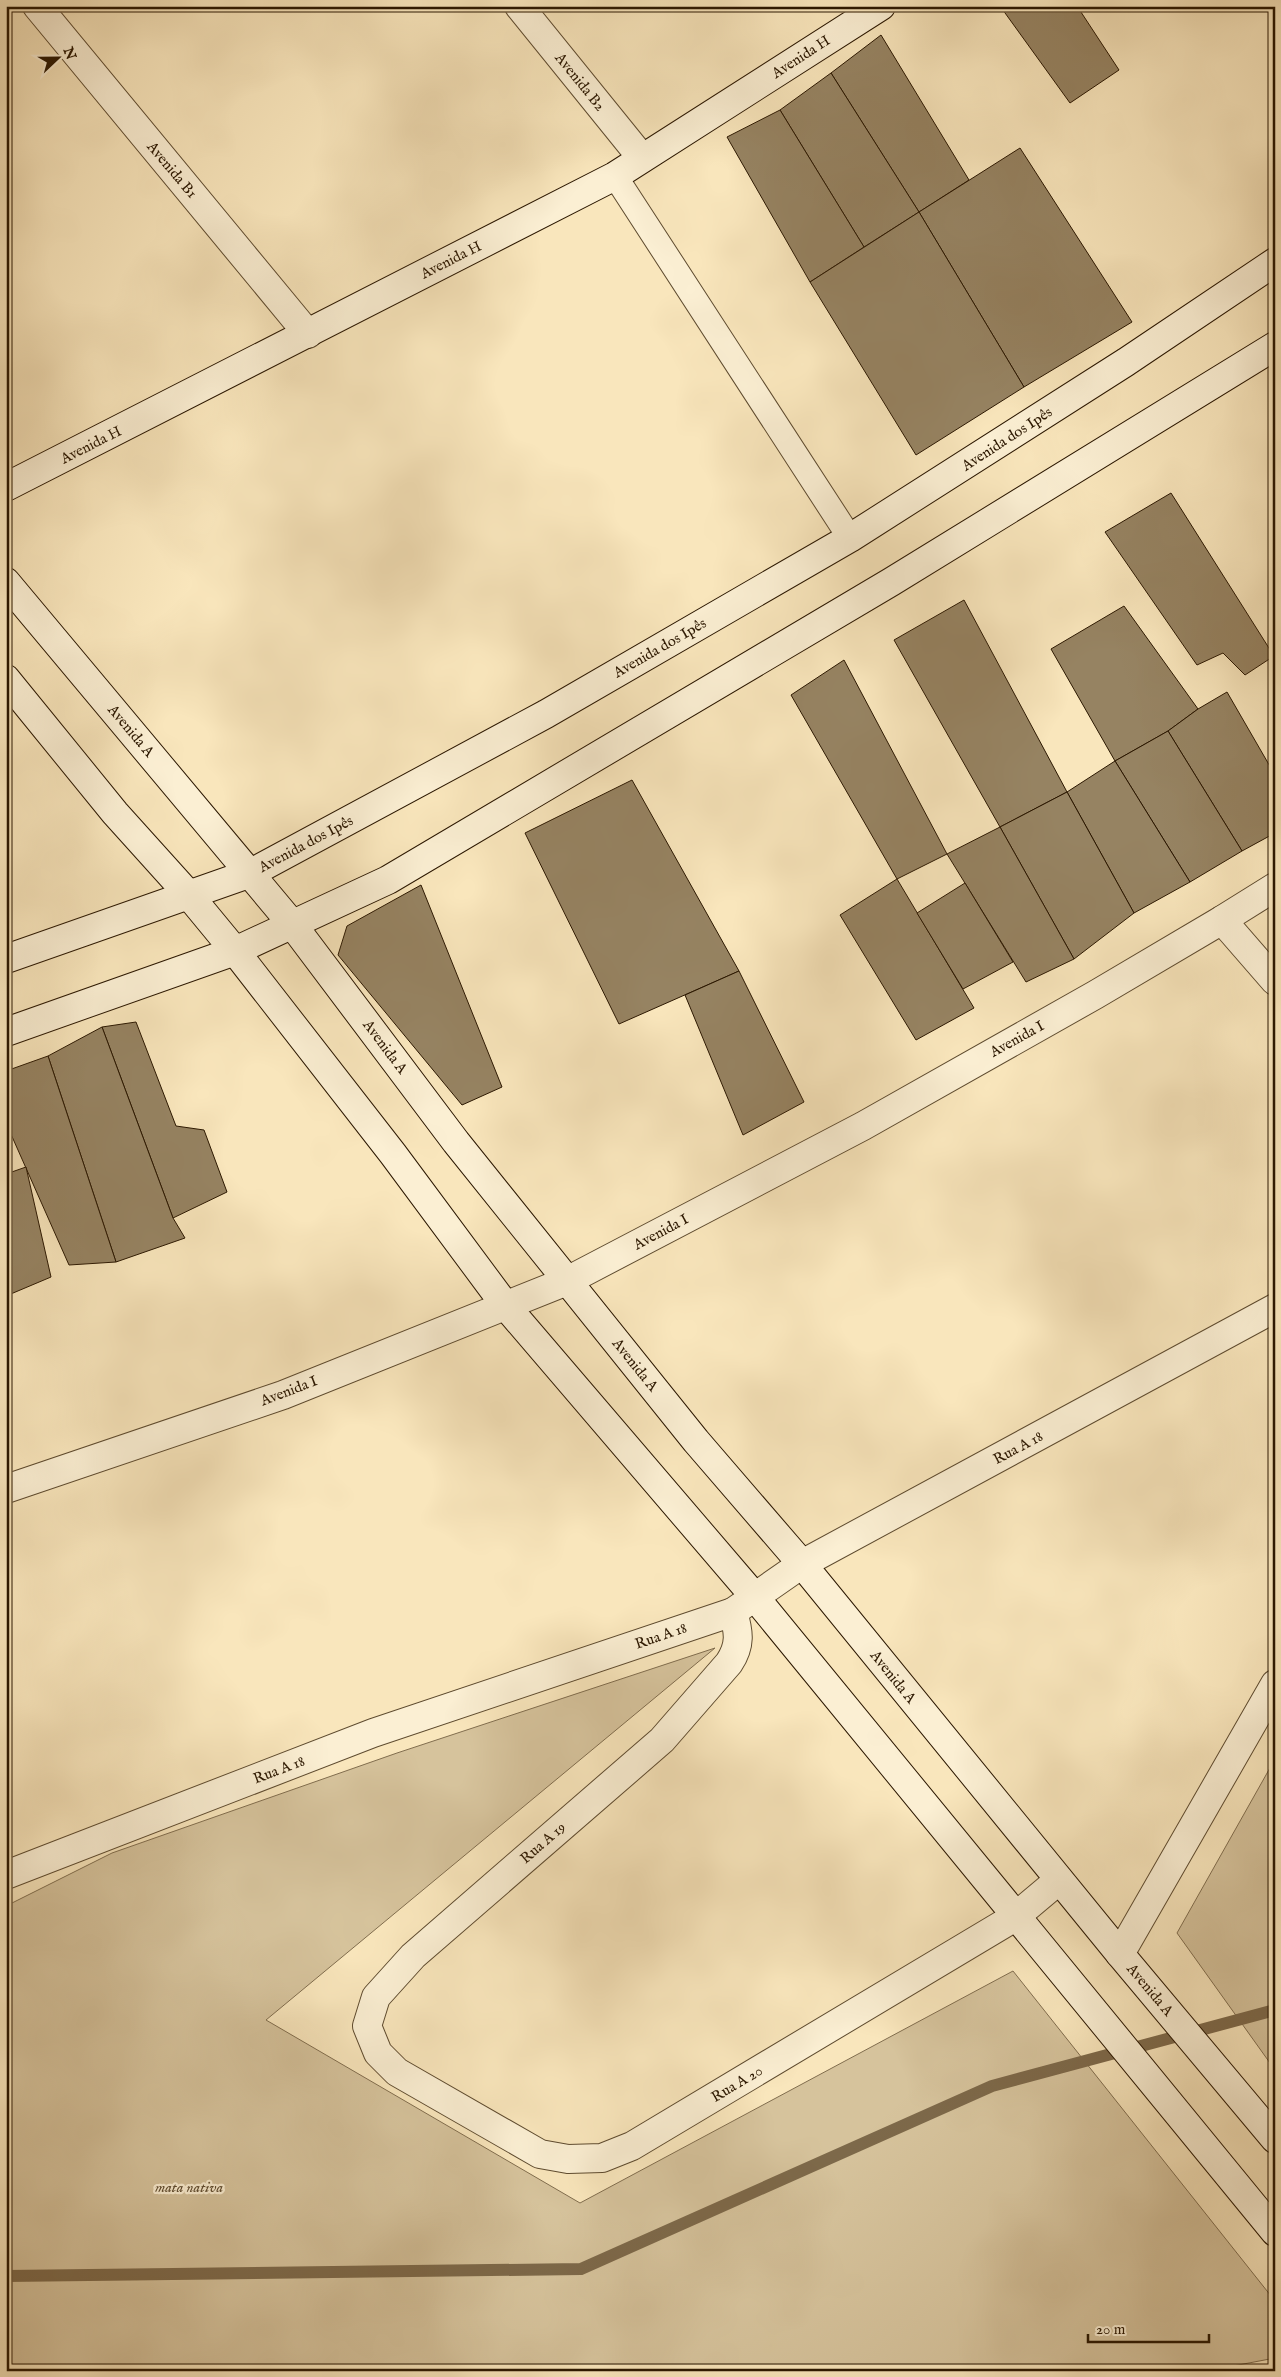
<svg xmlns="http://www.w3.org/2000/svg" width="1281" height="2377" viewBox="0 0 1281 2377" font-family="'IM FELL English',serif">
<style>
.green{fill:#d6c39c;stroke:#806d4e}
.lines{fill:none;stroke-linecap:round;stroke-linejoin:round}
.stream{stroke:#7d694a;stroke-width:12}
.building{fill:#968362;stroke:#2b1700}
.lane-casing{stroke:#5e4b2f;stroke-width:26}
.street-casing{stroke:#5e4b2f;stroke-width:30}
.secondary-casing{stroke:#2b1700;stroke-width:30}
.lane{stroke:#fbefd3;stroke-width:24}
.street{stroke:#fbefd3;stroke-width:28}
.secondary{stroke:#fbefd3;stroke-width:28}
.labels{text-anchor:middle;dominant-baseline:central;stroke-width:4.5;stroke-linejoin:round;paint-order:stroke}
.street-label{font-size:15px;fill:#2b1700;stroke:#fbefd3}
.park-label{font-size:15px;font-style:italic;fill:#5e4b2f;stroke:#fbefd3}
</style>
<rect width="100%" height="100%" fill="#f9e6bc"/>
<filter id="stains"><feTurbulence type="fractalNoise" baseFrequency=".004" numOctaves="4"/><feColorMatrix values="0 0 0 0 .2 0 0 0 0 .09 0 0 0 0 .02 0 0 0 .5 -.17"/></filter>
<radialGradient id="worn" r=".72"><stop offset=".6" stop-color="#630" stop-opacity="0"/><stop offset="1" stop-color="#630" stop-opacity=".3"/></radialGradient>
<!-- green -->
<g class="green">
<polygon points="715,1648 266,2020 580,2203 1013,1971 1275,2301 1275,2358 1207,2371 6,2371 6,1906 112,1853 397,1753"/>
<polygon points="1275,1759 1275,2070 1177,1933"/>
</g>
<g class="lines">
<!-- stream -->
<polyline class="stream" points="6,2276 581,2269 992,2086 1275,2010"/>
</g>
<!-- building -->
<g class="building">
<polygon points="1000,6 1077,6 1119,70 1070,103"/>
<polygon points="881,35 969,180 919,212 831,73"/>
<polygon points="831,73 919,212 864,247 780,110"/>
<polygon points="780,110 864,247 810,282 727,137"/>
<polygon points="1020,148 1132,322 1024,387 919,212"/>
<polygon points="919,212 1024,387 916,455 810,282"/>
<polygon points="1171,493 1274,656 1245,675 1223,653 1197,665 1105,532"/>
<polygon points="964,600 1067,792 1000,827 894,640"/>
<polygon points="1124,606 1198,709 1168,731 1115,761 1051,649"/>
<polygon points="844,660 947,854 897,879 791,695"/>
<polygon points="1227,692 1275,775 1275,833 1242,851 1168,731 1198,709"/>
<polygon points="1168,731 1242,851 1190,882 1115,761"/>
<polygon points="1115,761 1190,882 1134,913 1067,792"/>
<polygon points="632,780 739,971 619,1024 525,833"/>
<polygon points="1067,792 1134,913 1074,959 1000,827"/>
<polygon points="1000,827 1074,959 1026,982 947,854"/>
<polygon points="897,879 974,1008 916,1040 840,915"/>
<polygon points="965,883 1013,962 963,989 917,913"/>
<polygon points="421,885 502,1087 462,1105 338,955 347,926"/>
<polygon points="739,971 804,1102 743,1135 685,995"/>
<polygon points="136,1022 176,1126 204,1130 227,1192 173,1218 102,1027"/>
<polygon points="102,1027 173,1218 185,1238 116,1262 48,1056"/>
<polygon points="48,1056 116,1262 69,1265 6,1123 6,1071"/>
<polygon points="26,1167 51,1277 6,1296 6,1174"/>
</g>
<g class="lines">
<defs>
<polyline id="lane" points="615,176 850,538"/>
<g id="street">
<polyline points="37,6 308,334"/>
<polyline points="519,6 642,158"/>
<polyline points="1222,920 1275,981"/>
<polyline points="6,1489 283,1395 567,1281 863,1126 1095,995 1222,920 1275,887"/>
<path d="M733 1612C739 1632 741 1645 729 1663L662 1740 413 1956 376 1997 367 2026 378 2053 397 2072 540 2154 568 2159 602 2158 632 2146 1015 1917 1059 1880"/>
<polyline points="6,1875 373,1733 733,1612 802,1564 1275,1308"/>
<polyline points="1120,1954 1275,1684"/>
</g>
<g id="secondary">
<polyline points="6,487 615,176 881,6"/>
<polyline points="6,582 292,924 456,1142 696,1441 802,1564 1120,1954 1275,2139"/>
<polyline points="6,679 115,813 188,894 235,951 393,1154 505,1305 754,1596 1275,2232"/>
<polyline points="6,959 251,873 546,714 850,538 1126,362 1275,262"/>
<polyline points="6,1032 235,951 388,880 891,582 1275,346"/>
</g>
</defs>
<!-- lane casing -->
<use href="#lane" class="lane-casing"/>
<!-- street casing -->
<use href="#street" class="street-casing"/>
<!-- secondary casing -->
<use href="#secondary" class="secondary-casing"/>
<!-- lane -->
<use href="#lane" class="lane"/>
<!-- street -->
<use href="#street" class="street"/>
<!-- secondary -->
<use href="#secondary" class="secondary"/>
</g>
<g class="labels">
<!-- street labels -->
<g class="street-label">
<text transform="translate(801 57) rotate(-33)">Avenida H</text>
<text transform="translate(580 82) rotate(51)">Avenida B2</text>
<text transform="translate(172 170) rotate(50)">Avenida B1</text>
<text transform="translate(451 260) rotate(-27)">Avenida H</text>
<text transform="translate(1007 439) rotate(-33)">Avenida dos Ipês</text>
<text transform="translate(91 445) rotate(-27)">Avenida H</text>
<text transform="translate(660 648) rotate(-30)">Avenida dos Ipês</text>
<text transform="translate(131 731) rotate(50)">Avenida A</text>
<text transform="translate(306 844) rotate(-28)">Avenida dos Ipês</text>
<text transform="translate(1017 1039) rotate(-29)">Avenida I</text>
<text transform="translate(385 1047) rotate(53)">Avenida A</text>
<text transform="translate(661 1232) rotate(-28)">Avenida I</text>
<text transform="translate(635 1365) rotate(51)">Avenida A</text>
<text transform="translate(289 1391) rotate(-21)">Avenida I</text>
<text transform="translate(1018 1448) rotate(-28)">Rua A 18</text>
<text transform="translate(661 1636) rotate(-19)">Rua A 18</text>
<text transform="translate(893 1677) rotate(51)">Avenida A</text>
<text transform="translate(279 1770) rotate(-21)">Rua A 18</text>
<text transform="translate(543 1843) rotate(-41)">Rua A 19</text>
<text transform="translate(1150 1990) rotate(50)">Avenida A</text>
<text transform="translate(737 2084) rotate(-31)">Rua A 20</text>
</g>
<!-- park labels -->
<g class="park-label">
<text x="189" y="2187">mata nativa</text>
</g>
</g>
<!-- margin -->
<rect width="1281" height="2377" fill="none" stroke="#f9e6bc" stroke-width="25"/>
<rect x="8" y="8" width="1266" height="2362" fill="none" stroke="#2b1700" stroke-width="2.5"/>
<rect x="12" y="12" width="1256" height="2352" fill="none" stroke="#2b1700"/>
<!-- north arrow -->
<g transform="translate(58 58) rotate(68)" stroke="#fbefd3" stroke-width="4" paint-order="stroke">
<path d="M0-4L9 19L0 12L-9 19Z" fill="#2b1700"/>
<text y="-8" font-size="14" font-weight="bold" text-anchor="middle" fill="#2b1700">N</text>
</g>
<!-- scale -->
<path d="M1088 2334v8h121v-8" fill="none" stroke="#2b1700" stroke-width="2.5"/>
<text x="1096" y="2334" font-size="15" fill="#2b1700" stroke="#fbefd3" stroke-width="4" paint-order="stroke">20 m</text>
<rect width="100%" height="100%" filter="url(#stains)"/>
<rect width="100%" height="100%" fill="url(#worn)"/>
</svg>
